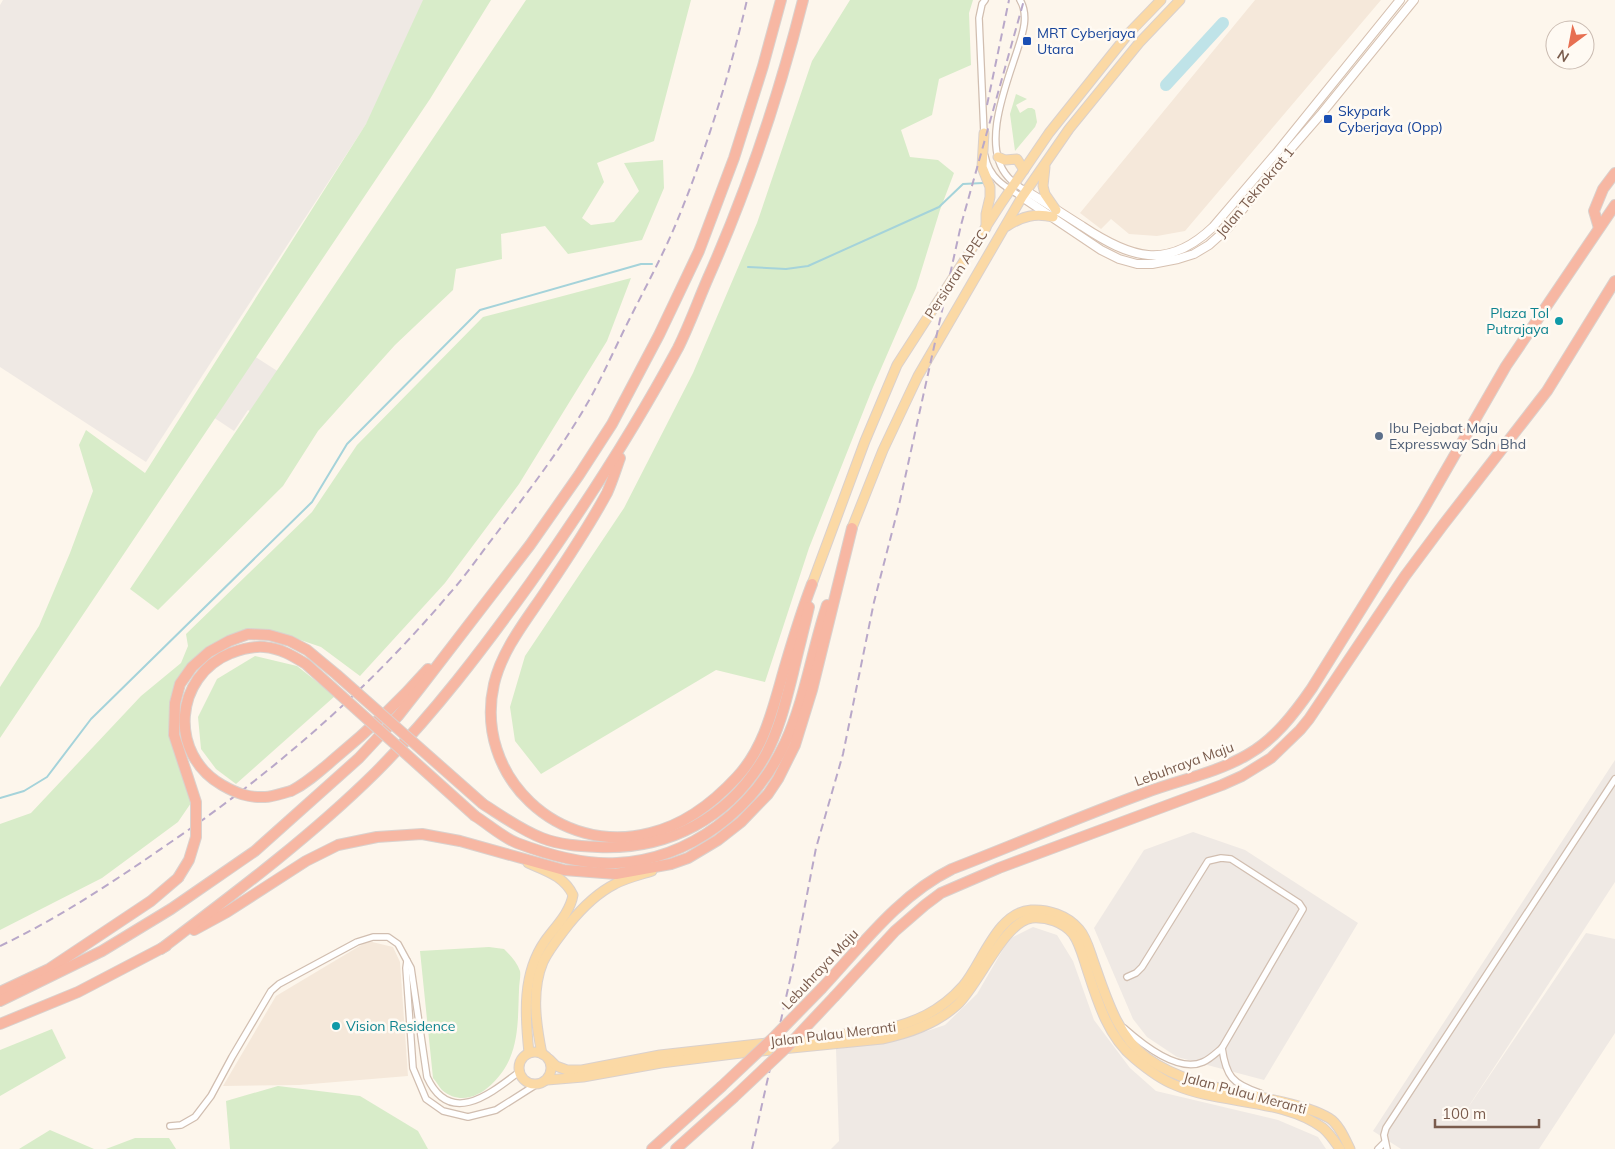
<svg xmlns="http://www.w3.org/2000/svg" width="1615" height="1149" viewBox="0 0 1615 1149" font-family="Mulish,sans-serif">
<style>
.residential{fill:#f5e8da}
.industrial{fill:#efe9e4}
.green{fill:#d8ecc9}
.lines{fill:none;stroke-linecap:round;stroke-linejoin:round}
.stream{stroke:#a5d3da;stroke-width:2}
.river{stroke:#bfe3e8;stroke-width:12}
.street-casing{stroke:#d1beb0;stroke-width:8}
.secondary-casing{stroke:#d6c0b0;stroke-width:10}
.primary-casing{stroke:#dad1cd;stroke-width:11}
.highway-casing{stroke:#dad1cd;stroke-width:12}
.street{stroke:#fff;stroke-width:5.5}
.secondary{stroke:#fff;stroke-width:8}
.primary{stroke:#fbd9a5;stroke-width:9}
.highway{stroke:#f7b7a3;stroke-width:10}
.rail{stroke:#b9a8c9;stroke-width:2;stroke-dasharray:8 5;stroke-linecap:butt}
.highway-bridge-casing{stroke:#dad1cd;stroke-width:12;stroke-linecap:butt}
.highway-bridge{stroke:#f7b7a3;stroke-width:10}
.transit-dot{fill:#1a4fb4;stroke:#fffaf3;stroke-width:2}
.culture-dot{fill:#0f9aa8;stroke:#fffaf3;stroke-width:2}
.service-dot{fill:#5c6f8a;stroke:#fffaf3;stroke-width:2}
.labels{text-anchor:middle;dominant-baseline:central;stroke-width:5;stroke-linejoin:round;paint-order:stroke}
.transit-label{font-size:14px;fill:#164399;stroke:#fffaf3;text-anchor:start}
.street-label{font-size:14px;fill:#7a5c4d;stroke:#fffaf3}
.culture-label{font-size:14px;fill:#0d838f;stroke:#fffaf3;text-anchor:end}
.service-label{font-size:14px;fill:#4e5e75;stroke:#fffaf3;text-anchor:start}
</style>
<rect width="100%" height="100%" fill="#fdf6ec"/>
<!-- residential -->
<g class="residential">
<polygon points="1255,0 1381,0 1185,231 1157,236 1129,234 1111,219 1101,229 1080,213"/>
<polygon points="368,941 393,947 400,962 408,1076 299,1085 223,1086 276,996"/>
</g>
<!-- industrial -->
<g class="industrial">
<polygon points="3,0 447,0 146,462 0,367 0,5"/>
<polygon points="254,356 282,374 255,415 248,410 234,431 213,417"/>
<polygon points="1615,760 1615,882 1461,1118 1586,933 1615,939 1615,1033 1539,1149 1401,1149 1373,1131"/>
<polygon points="1193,832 1245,850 1358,923 1264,1080 1177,1057 1147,1037 1133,1019 1094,928 1144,850"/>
<polygon points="1033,927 1057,935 1073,961 1094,1020 1130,1068 1156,1091 1278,1120 1318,1137 1326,1149 831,1149 839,1141 836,1049 900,1040 945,1025 977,994 1009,939"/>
</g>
<!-- green -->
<g class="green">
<polygon points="423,0 491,0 430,99 0,738 0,687 39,626 70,553 93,491 79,445 86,430 145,473 366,124"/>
<polygon points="526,0 691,0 654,141 597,163 604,182 582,218 591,225 614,222 639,191 624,163 663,160 664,188 642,240 568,254 545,226 501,234 502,259 456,269 453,290 395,345 318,431 283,486 158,610 130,589"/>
<polygon points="850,0 973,0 969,13 971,65 939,79 932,115 901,130 910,157 938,160 954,173 940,210 916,288 873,387 809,548 765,682 716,670 541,774 515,741 510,707 525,656 624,508 693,373 757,223 812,61"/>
<polygon points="1016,94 1027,99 1016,105 1020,113 1028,108 1032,108 1035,110 1037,122 1035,127 1015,151 1010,114"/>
<polygon points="631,278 607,341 519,484 445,583 360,676 321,647 280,633 242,630 206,648 182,674 172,699 191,803 178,822 102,878 0,930 0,824 31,813 141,696 181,663 188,646 186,634 312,512 357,445 483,317"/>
<polygon points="255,656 297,666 335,696 236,784 216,769 201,749 198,717 217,679"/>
<path d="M489 947 504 949C510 955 517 962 520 971 521 976 519 984 519 990 518 1012 519 1037 510 1058 500 1082 469 1113 442 1090 439 1087 436 1081 433 1078L420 951Z"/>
<polygon points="52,1029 66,1058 0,1096 0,1050"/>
<polygon points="278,1086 360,1096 418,1131 428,1149 230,1149 226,1101"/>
<polygon points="50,1130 94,1149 19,1149"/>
<polygon points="135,1138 169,1138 176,1149 106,1149"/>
</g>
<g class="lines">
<!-- stream -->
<g class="stream">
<polyline points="748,267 786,269 808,266 939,207 963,184 983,183"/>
<polyline points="0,798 24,791 47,777 91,719 312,502 347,444 480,310 641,264 652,264"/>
</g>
<!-- river -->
<polyline class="river" points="1166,85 1223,23"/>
<defs>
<g id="street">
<path d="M1020 0C1029 15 1023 33 1018 48 1007 83 980 146 1008 177 1013 183 1020 187 1026 191"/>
<polyline points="984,134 979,18 982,4 985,0"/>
<path d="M985 156C989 178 1005 187 1022 197"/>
<polyline points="407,961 406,968 413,1068 426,1099 443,1111 468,1117 496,1110 537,1084"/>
<path d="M1124 1028C1142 1044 1178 1073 1203 1062 1210 1059 1216 1053 1222 1048L1303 909 1299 903 1231 859 1221 858 1208 861 1142 967 1136 973 1127 977"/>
<path d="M1222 1048C1226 1076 1232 1084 1260 1093"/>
<path d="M170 1126 181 1125 195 1117 211 1096 232 1057 271 991 279 984 357 942 373 937H388L398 944 411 968 427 1077C450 1127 490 1094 519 1072"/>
<polyline points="1378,1149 1385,1142"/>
<polyline points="1387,1149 1384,1135 1386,1128 1615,779"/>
</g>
<g id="secondary">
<path d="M1026 191C1045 202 1063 214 1082 226 1130 258 1167 271 1213 227L1278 151 1400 0"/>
<polyline points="1022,197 1101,250 1119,259 1137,264 1152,264 1178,259 1194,254 1209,245 1228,228 1282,159 1322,113 1414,0"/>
</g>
<g id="primary">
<polyline points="984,133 982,167 990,187 990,197 986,214 986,228"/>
<polyline points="998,157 1005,160 1017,159 1024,170"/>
<polyline points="1045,167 1043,186 1045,194 1056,210"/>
<path d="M1007 226C1023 216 1035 213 1053 217"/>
<polyline points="852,528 883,450 918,376 1022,197 1069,129 1139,43 1180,0"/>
<polyline points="812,584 865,441 897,365 1000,205 1049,133 1129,33 1161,0"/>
<path d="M528 863C546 871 564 876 573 895 570 913 555 927 545 941 522 974 525 1015 529 1053"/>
<circle cx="535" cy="1068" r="16"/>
<path d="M542 1054C536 1024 531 991 543 962 549 949 560 936 569 924 582 908 597 893 615 884 626 878 640 875 652 871"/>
<path d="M549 1059 556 1066 567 1070H582L660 1055 881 1030C914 1023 940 1012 963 986 982 964 997 912 1031 910 1048 909 1067 915 1079 929 1087 938 1090 952 1094 963 1106 996 1117 1036 1147 1058 1184 1085 1235 1091 1279 1101 1295 1105 1314 1109 1329 1118 1339 1124 1345 1139 1350 1149"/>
<path d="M547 1080 583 1077 661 1063 741 1053 882 1039C910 1033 936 1024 957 1005 979 985 1004 921 1032 918 1047 917 1063 922 1073 934 1080 944 1083 957 1087 969 1097 1000 1108 1037 1134 1058 1147 1069 1160 1079 1175 1085 1221 1105 1282 1098 1323 1128 1330 1134 1335 1142 1340 1149"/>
</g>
<g id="highway">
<polyline points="1599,228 1594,211 1603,189 1615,173"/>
<path d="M620 458C616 469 612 482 607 493 589 526 568 558 547 589 528 618 502 649 494 684 473 776 559 857 650 833 684 825 713 803 737 777 766 746 774 703 786 663 794 636 802 610 812 584"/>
<path d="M291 791C307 783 320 771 334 759 368 731 399 702 428 669"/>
<path d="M483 804C502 816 521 830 542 838 560 845 578 846 598 847 669 850 729 818 765 756 779 731 786 701 793 673 798 651 804 629 809 607"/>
<path d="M475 816C488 824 502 837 517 843 546 854 585 865 617 863 691 859 754 809 785 743 805 700 812 650 827 605"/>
<polyline points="194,930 227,912 306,861 338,845 377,837 422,834 460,841 564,870 616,874 671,864 688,858 718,840 741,822 768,794 778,779 795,745 812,690 852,528"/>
<path d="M161 949C235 893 309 838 375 773 433 715 483 649 531 582 584 507 634 430 678 348 689 326 698 301 708 278 748 188 779 95 803 0"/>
<path d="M822 988C862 945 899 895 952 869 1017 844 1081 816 1147 792 1179 780 1216 773 1247 755 1274 740 1294 714 1312 688L1423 510 1506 366 1615 205"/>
<polyline points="0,992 49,969 151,901 178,878"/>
<polyline points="835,996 895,931 925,905 941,893 999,868 1222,785 1242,776 1271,758 1300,730 1309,719 1405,576 1443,525 1547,391 1615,281"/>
<polyline points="0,1001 102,951 171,909 255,851 359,758 398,716 420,688 530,545 579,475 612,424 659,335 699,251 734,158 763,66 781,0"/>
<polyline points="0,1024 78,992 166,946"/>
<polyline points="652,1149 721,1087"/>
<polyline points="676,1149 733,1098"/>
</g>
</defs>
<!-- street casing -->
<use href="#street" class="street-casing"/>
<!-- secondary casing -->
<use href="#secondary" class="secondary-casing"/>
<!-- primary casing -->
<use href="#primary" class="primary-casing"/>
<!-- highway casing -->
<use href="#highway" class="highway-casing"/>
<!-- street -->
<use href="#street" class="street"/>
<!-- secondary -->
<use href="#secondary" class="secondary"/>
<!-- primary -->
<use href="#primary" class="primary"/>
<!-- highway -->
<use href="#highway" class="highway"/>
<!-- rail -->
<g class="rail">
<polyline points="987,105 1009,0"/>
<path d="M0 946C61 917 116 880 171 842 275 771 369 689 450 593 467 574 481 553 496 534 530 489 565 444 592 395 605 371 616 346 628 322 644 290 661 259 675 226 705 154 729 77 747 0"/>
<polyline points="752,1149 794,962 816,848 843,754 874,602 899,505 961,225 1024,0"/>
</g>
<defs>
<g id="highway-bridge">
<path d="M291 791C283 793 273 797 265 797 248 798 236 793 222 785 168 754 174 676 231 653 242 649 252 646 264 647 280 648 293 656 306 664L475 816"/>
<polyline points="178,878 189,860 196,837 196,802 174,735 175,703 180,684 192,667 209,652 229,641 248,634 269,635 290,641 307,650 336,674 483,804"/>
<polyline points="721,1087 775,1036 822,988"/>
<polyline points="733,1098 787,1047 835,996"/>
</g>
</defs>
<!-- highway-bridge casing -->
<use href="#highway-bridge" class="highway-bridge-casing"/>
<!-- highway-bridge -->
<use href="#highway-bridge" class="highway-bridge"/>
</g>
<!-- markers -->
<g class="transit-dot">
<rect x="1022" y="36" width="10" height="10" rx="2.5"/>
<rect x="1323" y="114" width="10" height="10" rx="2.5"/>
</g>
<g class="culture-dot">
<circle cx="1559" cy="321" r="5"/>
<circle cx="336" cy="1026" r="5"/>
</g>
<circle class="service-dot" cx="1379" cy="436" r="5"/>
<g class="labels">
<!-- transit labels -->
<g class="transit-label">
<text x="1037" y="33">MRT Cyberjaya<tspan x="1037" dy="16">Utara</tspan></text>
<text x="1338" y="111">Skypark<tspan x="1338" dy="16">Cyberjaya (Opp)</tspan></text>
</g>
<!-- street labels -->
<g class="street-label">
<text transform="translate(1255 192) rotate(-50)">Jalan Teknokrat 1</text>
<text transform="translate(956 274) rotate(-57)">Persiaran APEC</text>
<text transform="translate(1184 764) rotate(-20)">Lebuhraya Maju</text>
<text transform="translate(820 969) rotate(-47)">Lebuhraya Maju</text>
<text transform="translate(833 1034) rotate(-7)">Jalan Pulau Meranti</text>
<text transform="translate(1245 1093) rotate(15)">Jalan Pulau Meranti</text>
</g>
<!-- culture labels -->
<g class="culture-label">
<text x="1549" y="313">Plaza Tol<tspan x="1549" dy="16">Putrajaya</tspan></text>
<text x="346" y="1026" text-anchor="start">Vision Residence</text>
</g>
<!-- service labels -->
<g class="service-label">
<text x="1389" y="428">Ibu Pejabat Maju<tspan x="1389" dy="16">Expressway Sdn Bhd</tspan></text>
</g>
</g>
<!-- north arrow -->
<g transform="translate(1570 45) rotate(212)"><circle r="24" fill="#fffaf3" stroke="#cabbb1"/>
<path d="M0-4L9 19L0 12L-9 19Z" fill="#e76f51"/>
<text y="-8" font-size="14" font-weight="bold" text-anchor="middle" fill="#7a5c4d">N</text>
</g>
<!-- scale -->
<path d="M1435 1119v8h104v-8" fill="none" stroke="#7a5c4d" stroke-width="2.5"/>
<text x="1442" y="1119" font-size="15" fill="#7a5c4d" stroke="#fffaf3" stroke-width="4" paint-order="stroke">100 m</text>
</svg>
